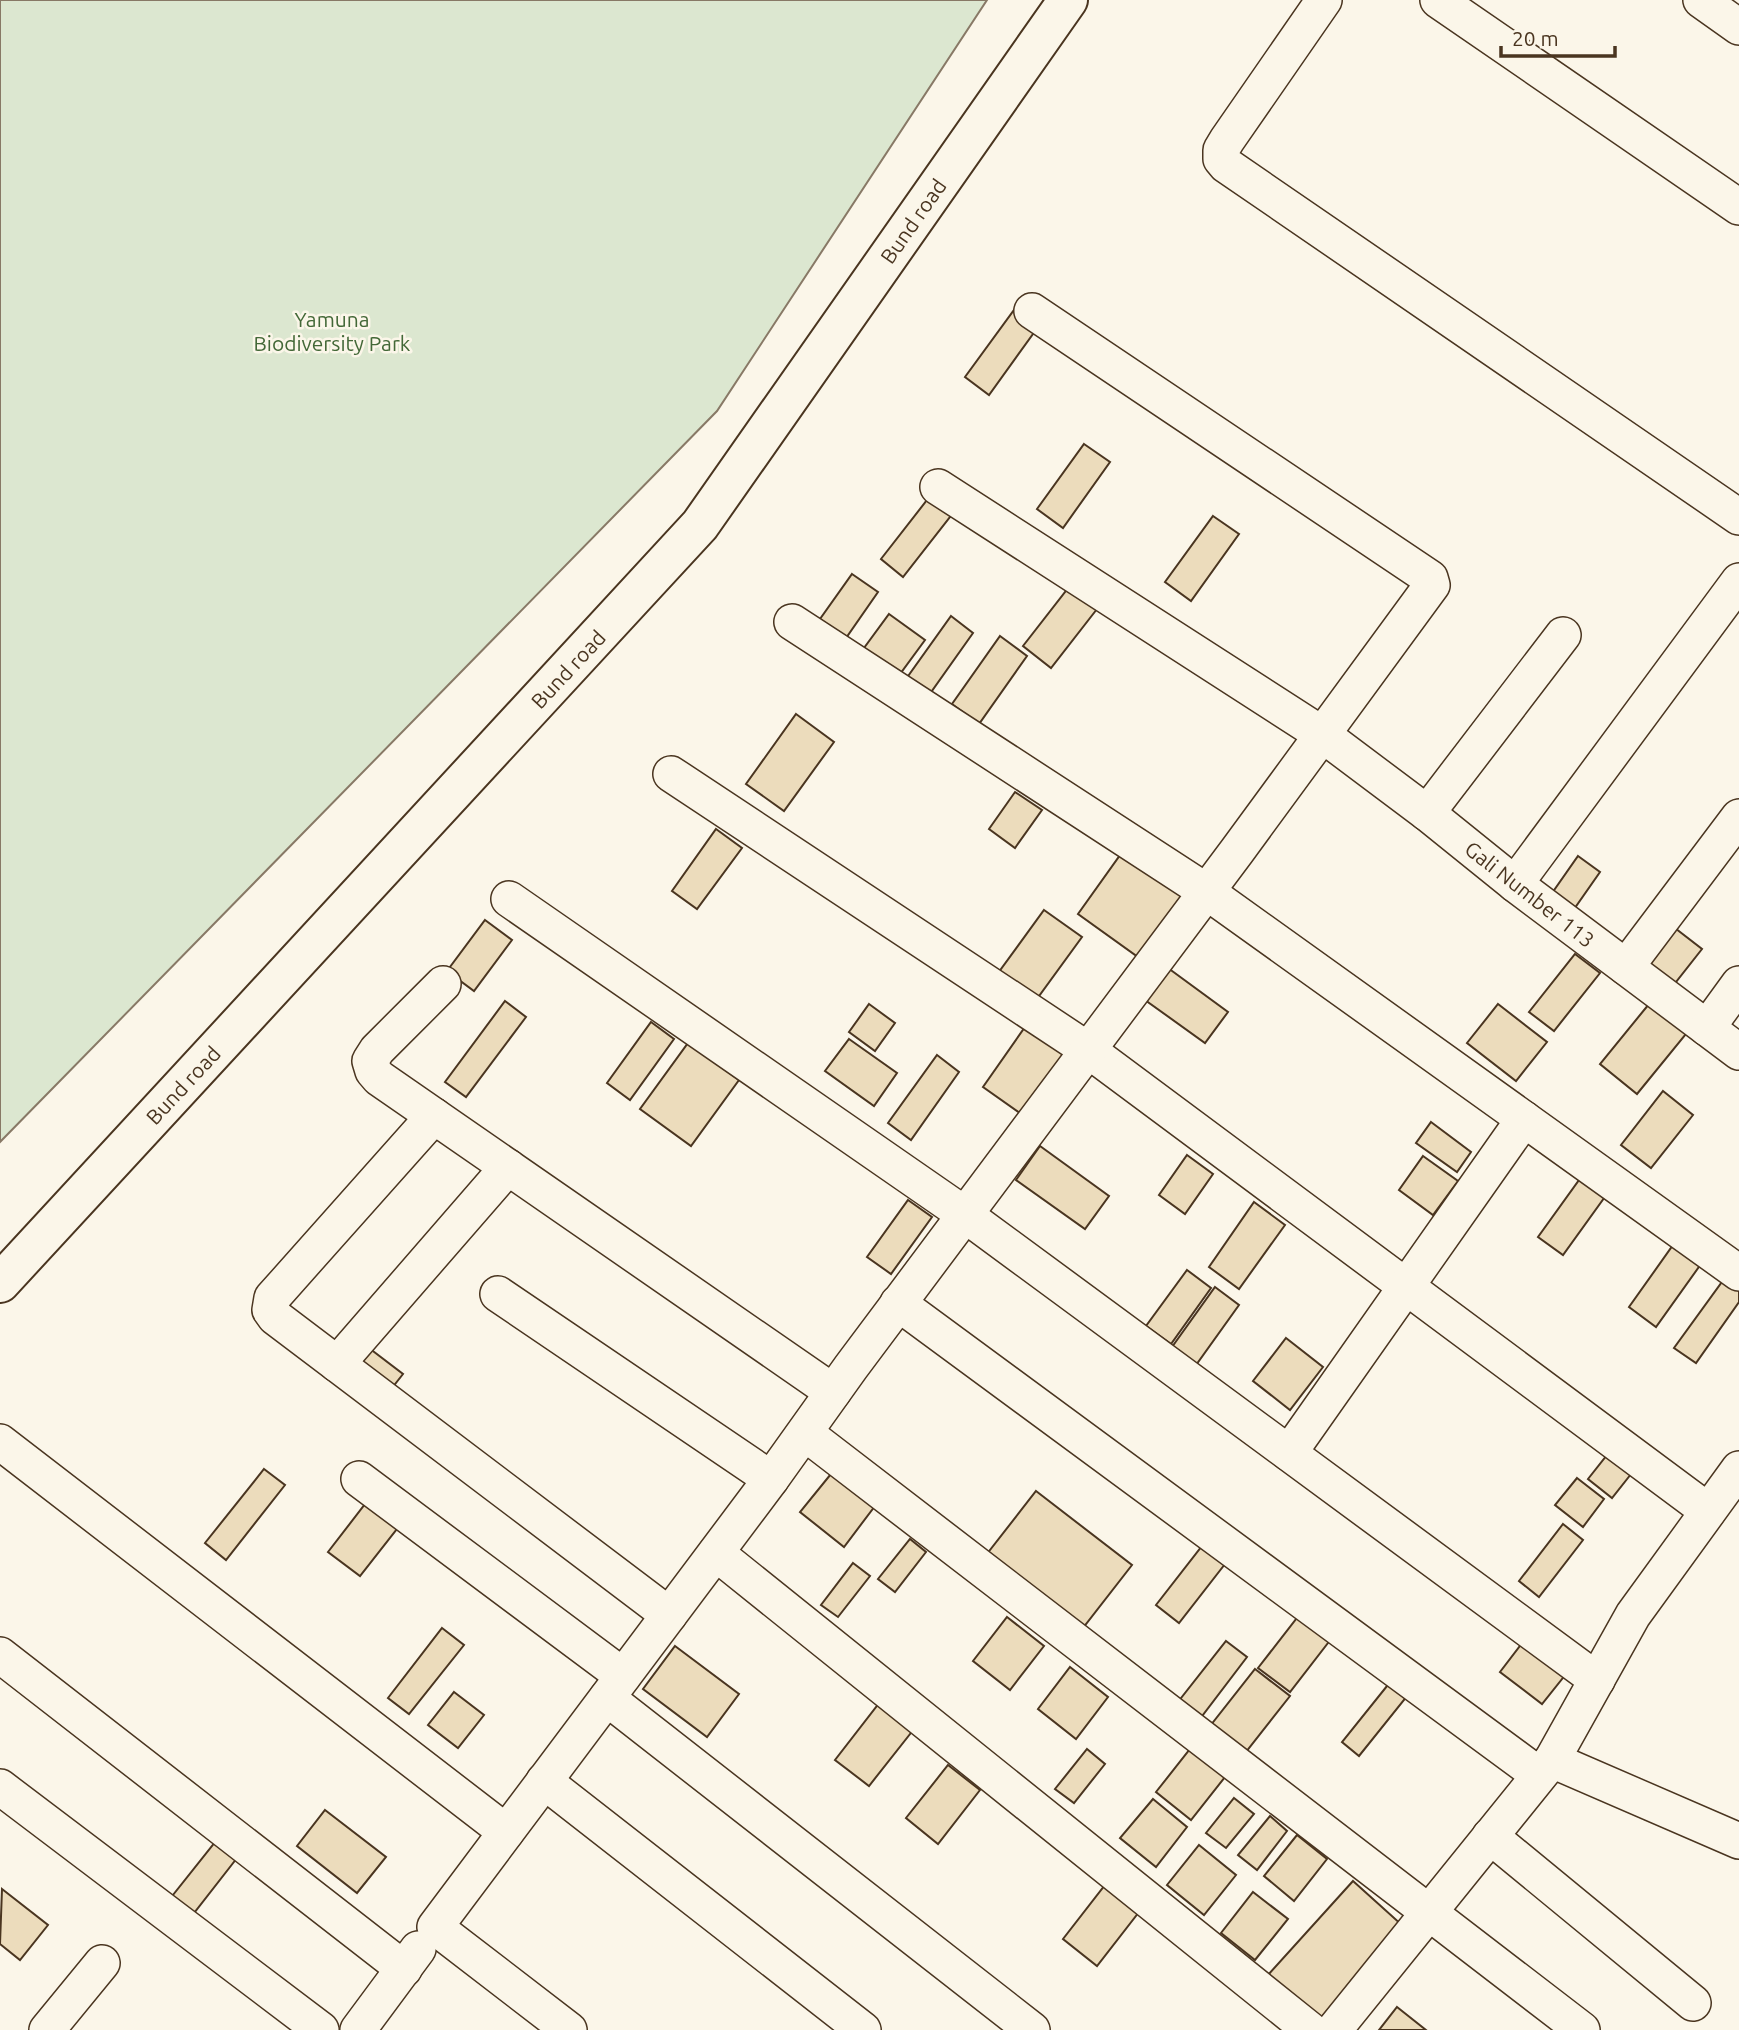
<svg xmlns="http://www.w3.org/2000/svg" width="1739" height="2030" viewBox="0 0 1739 2030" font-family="Ubuntu,sans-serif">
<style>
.green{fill:#dce7d0;stroke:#887966;stroke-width:2}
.building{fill:#ecdcbc;stroke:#4a3520;stroke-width:2}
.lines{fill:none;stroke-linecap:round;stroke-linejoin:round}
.street-casing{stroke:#4a3520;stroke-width:38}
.secondary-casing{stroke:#4a3520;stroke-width:42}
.street{stroke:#fbf6e9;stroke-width:35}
.secondary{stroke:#fbf6e9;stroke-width:38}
.labels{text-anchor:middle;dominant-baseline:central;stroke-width:5;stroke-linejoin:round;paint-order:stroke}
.street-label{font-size:21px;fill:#4a3520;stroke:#fbf6e9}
.park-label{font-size:21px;fill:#436837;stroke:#fbf6e9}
</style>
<rect width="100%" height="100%" fill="#fbf6e9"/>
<!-- green -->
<polygon class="green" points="0,0 987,0 717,411 0,1142"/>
<!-- building -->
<g class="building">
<polygon points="1014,310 1038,327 989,395 965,377"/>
<polygon points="1084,444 1110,462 1063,528 1037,509"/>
<polygon points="934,491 957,508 903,577 881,559"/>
<polygon points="1213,516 1239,534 1191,601 1165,582"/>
<polygon points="852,574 878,592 846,638 820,619"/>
<polygon points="1069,587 1097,609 1051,668 1023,646"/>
<polygon points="889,614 925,640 900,674 864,648"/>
<polygon points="951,616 973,633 929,695 906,679"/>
<polygon points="1000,636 1027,656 979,724 952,704"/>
<polygon points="796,714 834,742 784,811 746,784"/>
<polygon points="1015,792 1042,810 1015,848 989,829"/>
<polygon points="716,829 742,848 697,909 672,891"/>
<polygon points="1123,851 1184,894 1138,957 1078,914"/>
<polygon points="1578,856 1600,872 1572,912 1550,896"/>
<polygon points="1044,910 1082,937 1031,1007 993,980"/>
<polygon points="485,920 512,940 474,991 447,971"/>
<polygon points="1671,925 1702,949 1672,987 1641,962"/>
<polygon points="1575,954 1600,973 1554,1031 1529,1012"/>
<polygon points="1168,968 1228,1012 1205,1043 1145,1000"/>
<polygon points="505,1001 526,1017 466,1097 445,1082"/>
<polygon points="869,1004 895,1023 875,1051 849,1032"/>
<polygon points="1498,1004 1547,1042 1516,1081 1467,1043"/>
<polygon points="1649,1004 1686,1034 1637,1094 1600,1064"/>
<polygon points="651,1022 674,1039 630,1100 607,1083"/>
<polygon points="1025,1027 1067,1057 1024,1116 983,1087"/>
<polygon points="849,1039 897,1073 874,1106 825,1071"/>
<polygon points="688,1043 739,1080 691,1146 640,1109"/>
<polygon points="937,1055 959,1072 911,1140 888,1123"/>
<polygon points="1663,1091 1693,1115 1651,1168 1621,1145"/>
<polygon points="1431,1122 1471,1152 1457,1172 1416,1143"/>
<polygon points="1040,1146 1109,1196 1085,1229 1016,1180"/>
<polygon points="1187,1155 1213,1174 1185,1214 1159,1195"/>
<polygon points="1423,1156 1458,1181 1433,1215 1399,1190"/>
<polygon points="1587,1169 1612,1187 1563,1255 1538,1237"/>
<polygon points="908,1200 932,1217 891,1274 867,1257"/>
<polygon points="1254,1202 1285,1225 1239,1289 1209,1267"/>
<polygon points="1678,1238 1706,1257 1656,1327 1629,1307"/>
<polygon points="1187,1270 1211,1288 1171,1344 1146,1326"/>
<polygon points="1727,1275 1739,1284 1739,1302 1696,1363 1674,1348"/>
<polygon points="1215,1287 1239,1305 1191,1372 1167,1354"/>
<polygon points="1286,1338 1323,1367 1290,1410 1253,1381"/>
<polygon points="365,1345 403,1374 384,1398 346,1369"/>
<polygon points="1611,1450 1635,1469 1612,1498 1588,1479"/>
<polygon points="264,1469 285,1485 226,1560 205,1543"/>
<polygon points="835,1469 878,1502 844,1547 800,1512"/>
<polygon points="1577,1478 1604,1499 1583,1527 1555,1505"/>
<polygon points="1036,1491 1132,1565 1079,1633 983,1559"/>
<polygon points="372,1495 404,1520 360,1576 328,1552"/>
<polygon points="1563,1524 1583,1540 1539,1597 1519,1581"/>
<polygon points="910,1539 926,1552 895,1592 878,1579"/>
<polygon points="1202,1546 1225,1564 1179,1623 1156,1605"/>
<polygon points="853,1563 870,1576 838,1617 821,1605"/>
<polygon points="1307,1605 1338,1630 1290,1692 1258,1668"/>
<polygon points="1007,1617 1044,1646 1010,1690 973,1661"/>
<polygon points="442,1628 464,1645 409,1714 388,1698"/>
<polygon points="1226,1641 1247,1657 1196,1724 1174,1707"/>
<polygon points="1523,1642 1566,1674 1542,1704 1500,1672"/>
<polygon points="675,1646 739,1694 707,1737 643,1689"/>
<polygon points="1070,1667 1108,1697 1076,1739 1038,1709"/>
<polygon points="1255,1669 1290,1696 1238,1762 1203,1735"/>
<polygon points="1391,1681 1408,1695 1359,1756 1342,1742"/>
<polygon points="454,1692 484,1715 458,1748 428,1725"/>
<polygon points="880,1702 914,1729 869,1786 835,1760"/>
<polygon points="1087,1749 1105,1764 1074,1803 1055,1789"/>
<polygon points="1190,1749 1225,1777 1191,1820 1156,1792"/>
<polygon points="948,1765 980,1790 938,1844 906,1818"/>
<polygon points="1234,1798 1254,1814 1226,1848 1206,1833"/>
<polygon points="1153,1799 1187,1827 1156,1867 1120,1838"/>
<polygon points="325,1810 386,1857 357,1893 297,1846"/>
<polygon points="1270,1816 1287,1831 1257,1870 1238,1855"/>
<polygon points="1297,1835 1327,1859 1294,1901 1264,1876"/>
<polygon points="216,1841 237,1858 187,1922 165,1905"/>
<polygon points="1199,1845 1236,1875 1204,1915 1167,1885"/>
<polygon points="1112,1876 1146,1903 1097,1966 1063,1939"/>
<polygon points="1353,1881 1403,1926 1319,2020 1268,1975"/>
<polygon points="2,1889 48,1925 20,1960 0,1944"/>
<polygon points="1253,1892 1288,1919 1255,1960 1221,1933"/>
<polygon points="1397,2007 1426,2030 1379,2030"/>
</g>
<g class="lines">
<defs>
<g id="street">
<polyline points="1324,0 1227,140 1221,150 1221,159 1226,165 1739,517"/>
<polyline points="1438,0 1739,207"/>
<polyline points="1701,0 1739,27"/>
<polyline points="938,487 1323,735 1427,813 1515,884 1739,1052"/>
<polyline points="792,622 1207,892 1739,1273"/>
<polyline points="671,774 1088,1050 1708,1511"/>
<polyline points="1427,813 1563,635"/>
<polyline points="1515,884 1739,581"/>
<polyline points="509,899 964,1214 1597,1680"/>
<polyline points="1626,967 1739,817"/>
<polyline points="443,984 377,1050 370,1061 373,1071 379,1078 833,1392"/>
<polyline points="1707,1028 1739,984"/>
<polyline points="434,1116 272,1298 270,1310 275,1317 669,1615"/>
<polyline points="498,1294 771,1479"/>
<polyline points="898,1303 1539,1775"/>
<polyline points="337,1364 508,1167"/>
<polyline points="805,1433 1582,2030"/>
<polyline points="0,1442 506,1832"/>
<polyline points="1289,1453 1524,1119"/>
<polyline points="359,1479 623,1676"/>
<polyline points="716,1553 1310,2030"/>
<polyline points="0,1655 404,1969"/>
<polyline points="607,1698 1032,2030"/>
<polyline points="1552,1760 1739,1841"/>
<polyline points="544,1781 863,2030"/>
<polyline points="0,1787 321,2030"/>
<polyline points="1490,1836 1693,2003"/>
<polyline points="47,2030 102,1963"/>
<polyline points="358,2030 418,1949"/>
<polyline points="569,2030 435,1927 771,1479 851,1367 1237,851 1432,585 1430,578 1032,311"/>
<polyline points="1334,2030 1552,1760 1633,1615 1739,1469"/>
</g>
<polyline id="secondary" points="0,1283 700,525 1068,0"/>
</defs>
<!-- street casing -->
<use href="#street" class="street-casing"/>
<!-- secondary casing -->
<use href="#secondary" class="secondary-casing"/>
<!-- street -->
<use href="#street" class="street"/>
<!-- secondary -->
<use href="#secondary" class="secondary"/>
</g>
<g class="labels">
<!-- street labels -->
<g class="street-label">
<text transform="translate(913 221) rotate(-55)">Bund road</text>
<text transform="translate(568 669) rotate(-47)">Bund road</text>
<text transform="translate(1530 894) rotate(38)">Gali Number 113</text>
<text transform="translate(183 1085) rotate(-47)">Bund road</text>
</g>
<!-- park labels -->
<g class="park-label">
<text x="332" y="319">Yamuna<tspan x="332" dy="24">Biodiversity Park</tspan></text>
</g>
</g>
<!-- scale -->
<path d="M1501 46v10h114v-10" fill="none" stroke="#4a3520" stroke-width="3.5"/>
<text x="1512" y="46" font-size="21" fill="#4a3520" stroke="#fbf6e9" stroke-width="5" paint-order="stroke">20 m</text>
</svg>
